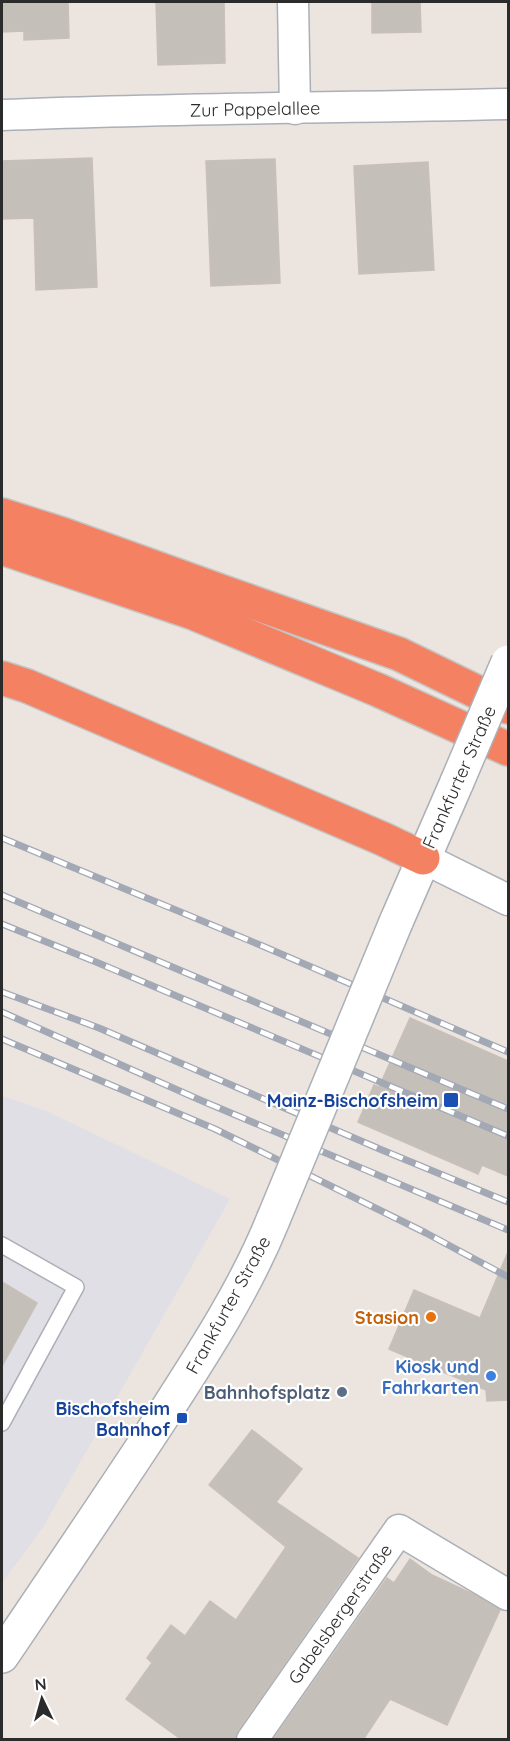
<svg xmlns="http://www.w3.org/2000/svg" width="510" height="1741" viewBox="0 0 510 1741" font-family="Quicksand,sans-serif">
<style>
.industrial{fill:#dfdfe5}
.building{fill:#c5bfba;stroke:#c8bfb8;stroke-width:1.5}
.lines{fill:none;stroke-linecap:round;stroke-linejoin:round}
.lane-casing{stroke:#abb0b7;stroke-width:18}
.street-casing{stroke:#abb0b7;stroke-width:33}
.secondary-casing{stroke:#abb0b7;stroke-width:36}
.highway-casing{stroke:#c4c4c4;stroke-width:36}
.lane{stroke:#fff;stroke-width:15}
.street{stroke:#fff;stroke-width:30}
.secondary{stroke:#fff;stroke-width:33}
.highway{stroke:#f48262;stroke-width:33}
.rail-casing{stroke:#a2a8b4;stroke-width:7}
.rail{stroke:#fff;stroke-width:4.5;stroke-dasharray:14;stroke-linecap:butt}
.secondary-bridge-casing{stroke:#abb0b7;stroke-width:36;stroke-linecap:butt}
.secondary-bridge{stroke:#fff;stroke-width:33}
.transit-dot{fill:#1a4fb4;stroke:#fff;stroke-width:2}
.food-dot{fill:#e8710a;stroke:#fff;stroke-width:2}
.shop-dot{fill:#3f7fe0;stroke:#fff;stroke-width:2}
.service-dot{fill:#5c6f8a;stroke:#fff;stroke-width:2}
.labels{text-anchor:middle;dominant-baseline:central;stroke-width:4.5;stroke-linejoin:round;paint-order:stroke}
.street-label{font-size:18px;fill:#2b2b2b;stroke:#fff}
.transit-label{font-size:18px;font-weight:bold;fill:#164399;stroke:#fff;text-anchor:end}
.food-label{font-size:18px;font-weight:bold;fill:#c56008;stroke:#fff;text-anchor:end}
.shop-label{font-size:18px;font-weight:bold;fill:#366cbe;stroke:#fff;text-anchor:end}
.service-label{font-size:18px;font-weight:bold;fill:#4e5e75;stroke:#fff;text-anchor:end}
</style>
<rect width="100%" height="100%" fill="#ece4df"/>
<!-- industrial -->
<polygon class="industrial" points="2,1096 46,1111 230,1199 43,1527 2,1583"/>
<!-- building -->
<g class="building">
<polygon points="2,2 68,2 69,38 24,40 24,31 2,32"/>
<polygon points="156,2 224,2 225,63 158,65"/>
<polygon points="372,2 420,2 421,32 372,33"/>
<polygon points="92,158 97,287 36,290 34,218 2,219 2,161"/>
<polygon points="275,159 280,283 211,286 206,161"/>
<polygon points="428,162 434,270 359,274 354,166"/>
<polygon points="410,1018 508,1061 508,1176 482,1165 478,1174 358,1122 374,1085 379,1087"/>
<polygon points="508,1252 508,1400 487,1401 486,1390 389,1349 414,1290 480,1318"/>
<polygon points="2,1282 37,1303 2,1366"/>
<polygon points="252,1430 302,1469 276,1502 358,1558 238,1730 235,1740 182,1740 126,1699 152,1663 147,1658 171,1625 185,1636 210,1601 236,1620 286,1547 209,1485"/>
<polygon points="410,1559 432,1575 475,1595 500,1610 447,1725 390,1699 363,1740 273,1740 387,1578 394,1583"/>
</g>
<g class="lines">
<defs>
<polyline id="lane" points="2,1245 76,1287 2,1423"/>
<g id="street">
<polyline points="293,2 295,109"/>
<path d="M2 115C170 108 340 108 508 104"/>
<polyline points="423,858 508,900"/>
<polyline points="252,1740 399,1530 508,1595"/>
</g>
<g id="secondary">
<polyline points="396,922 457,782"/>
<path d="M2 1656C56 1576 111 1495 164 1414 204 1352 245 1289 273 1220"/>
</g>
<g id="highway">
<polyline points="2,515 62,534 226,593 399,654 508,707"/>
<polyline points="2,548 193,613 378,690 508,749"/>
<polyline points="2,678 27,686 383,839 423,858"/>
</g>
</defs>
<!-- lane casing -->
<use href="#lane" class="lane-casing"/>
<!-- street casing -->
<use href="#street" class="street-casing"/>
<!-- secondary casing -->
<use href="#secondary" class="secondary-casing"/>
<!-- highway casing -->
<use href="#highway" class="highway-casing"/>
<!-- lane -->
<use href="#lane" class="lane"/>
<!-- street -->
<use href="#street" class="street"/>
<!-- secondary -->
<use href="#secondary" class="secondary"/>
<!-- highway -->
<use href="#highway" class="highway"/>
<defs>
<g id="rail">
<polyline points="2,838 265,947 508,1052"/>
<polyline points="2,895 508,1109"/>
<polyline points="2,924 96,962 508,1136"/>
<polyline points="2,992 99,1028 382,1150 508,1202"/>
<polyline points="2,1012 200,1100 508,1230"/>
<polyline points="2,1039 215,1129 426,1233 508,1277"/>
</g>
</defs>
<!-- rail casing -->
<use href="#rail" class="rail-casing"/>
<!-- rail -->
<use href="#rail" class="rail"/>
<defs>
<g id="secondary-bridge">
<polyline points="457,782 508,662"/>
<polyline points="273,1220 396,922"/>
</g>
</defs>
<!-- secondary-bridge casing -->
<use href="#secondary-bridge" class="secondary-bridge-casing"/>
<!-- secondary-bridge -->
<use href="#secondary-bridge" class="secondary-bridge"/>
</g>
<!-- markers -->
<g class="transit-dot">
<rect x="443" y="1092" width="16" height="16" rx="3"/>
<rect x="176" y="1412" width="12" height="12" rx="3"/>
</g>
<circle class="food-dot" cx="431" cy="1317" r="6"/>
<circle class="shop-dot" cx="491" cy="1376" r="6"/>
<circle class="service-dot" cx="342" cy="1392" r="6"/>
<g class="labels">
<!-- street labels -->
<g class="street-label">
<text transform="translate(255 109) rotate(-1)">Zur Pappelallee</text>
<text transform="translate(459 777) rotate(-66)">Frankfurter Straße</text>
<text transform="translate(228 1305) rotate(-61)">Frankfurter Straße</text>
<text transform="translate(340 1614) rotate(-55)">Gabelsbergerstraße</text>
</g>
<!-- transit labels -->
<g class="transit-label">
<text x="438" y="1100">Mainz-Bischofsheim</text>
<text x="170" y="1408">Bischofsheim<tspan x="170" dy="21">Bahnhof</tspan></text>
</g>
<!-- food labels -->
<g class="food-label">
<text x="419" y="1317">Stasion</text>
</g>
<!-- shop labels -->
<g class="shop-label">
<text x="479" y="1366">Kiosk und<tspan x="479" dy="21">Fahrkarten</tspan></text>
</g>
<!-- service labels -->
<g class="service-label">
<text x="330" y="1392">Bahnhofsplatz</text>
</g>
</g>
<!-- border -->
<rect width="510" height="1741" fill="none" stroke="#2b2b2b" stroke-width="6"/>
<!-- north arrow -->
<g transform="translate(42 1699) rotate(355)" stroke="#ffffff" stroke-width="4.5" paint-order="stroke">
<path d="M0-4.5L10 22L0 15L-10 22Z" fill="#2b2b2b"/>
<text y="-9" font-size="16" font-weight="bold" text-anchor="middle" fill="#2b2b2b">N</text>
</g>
</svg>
